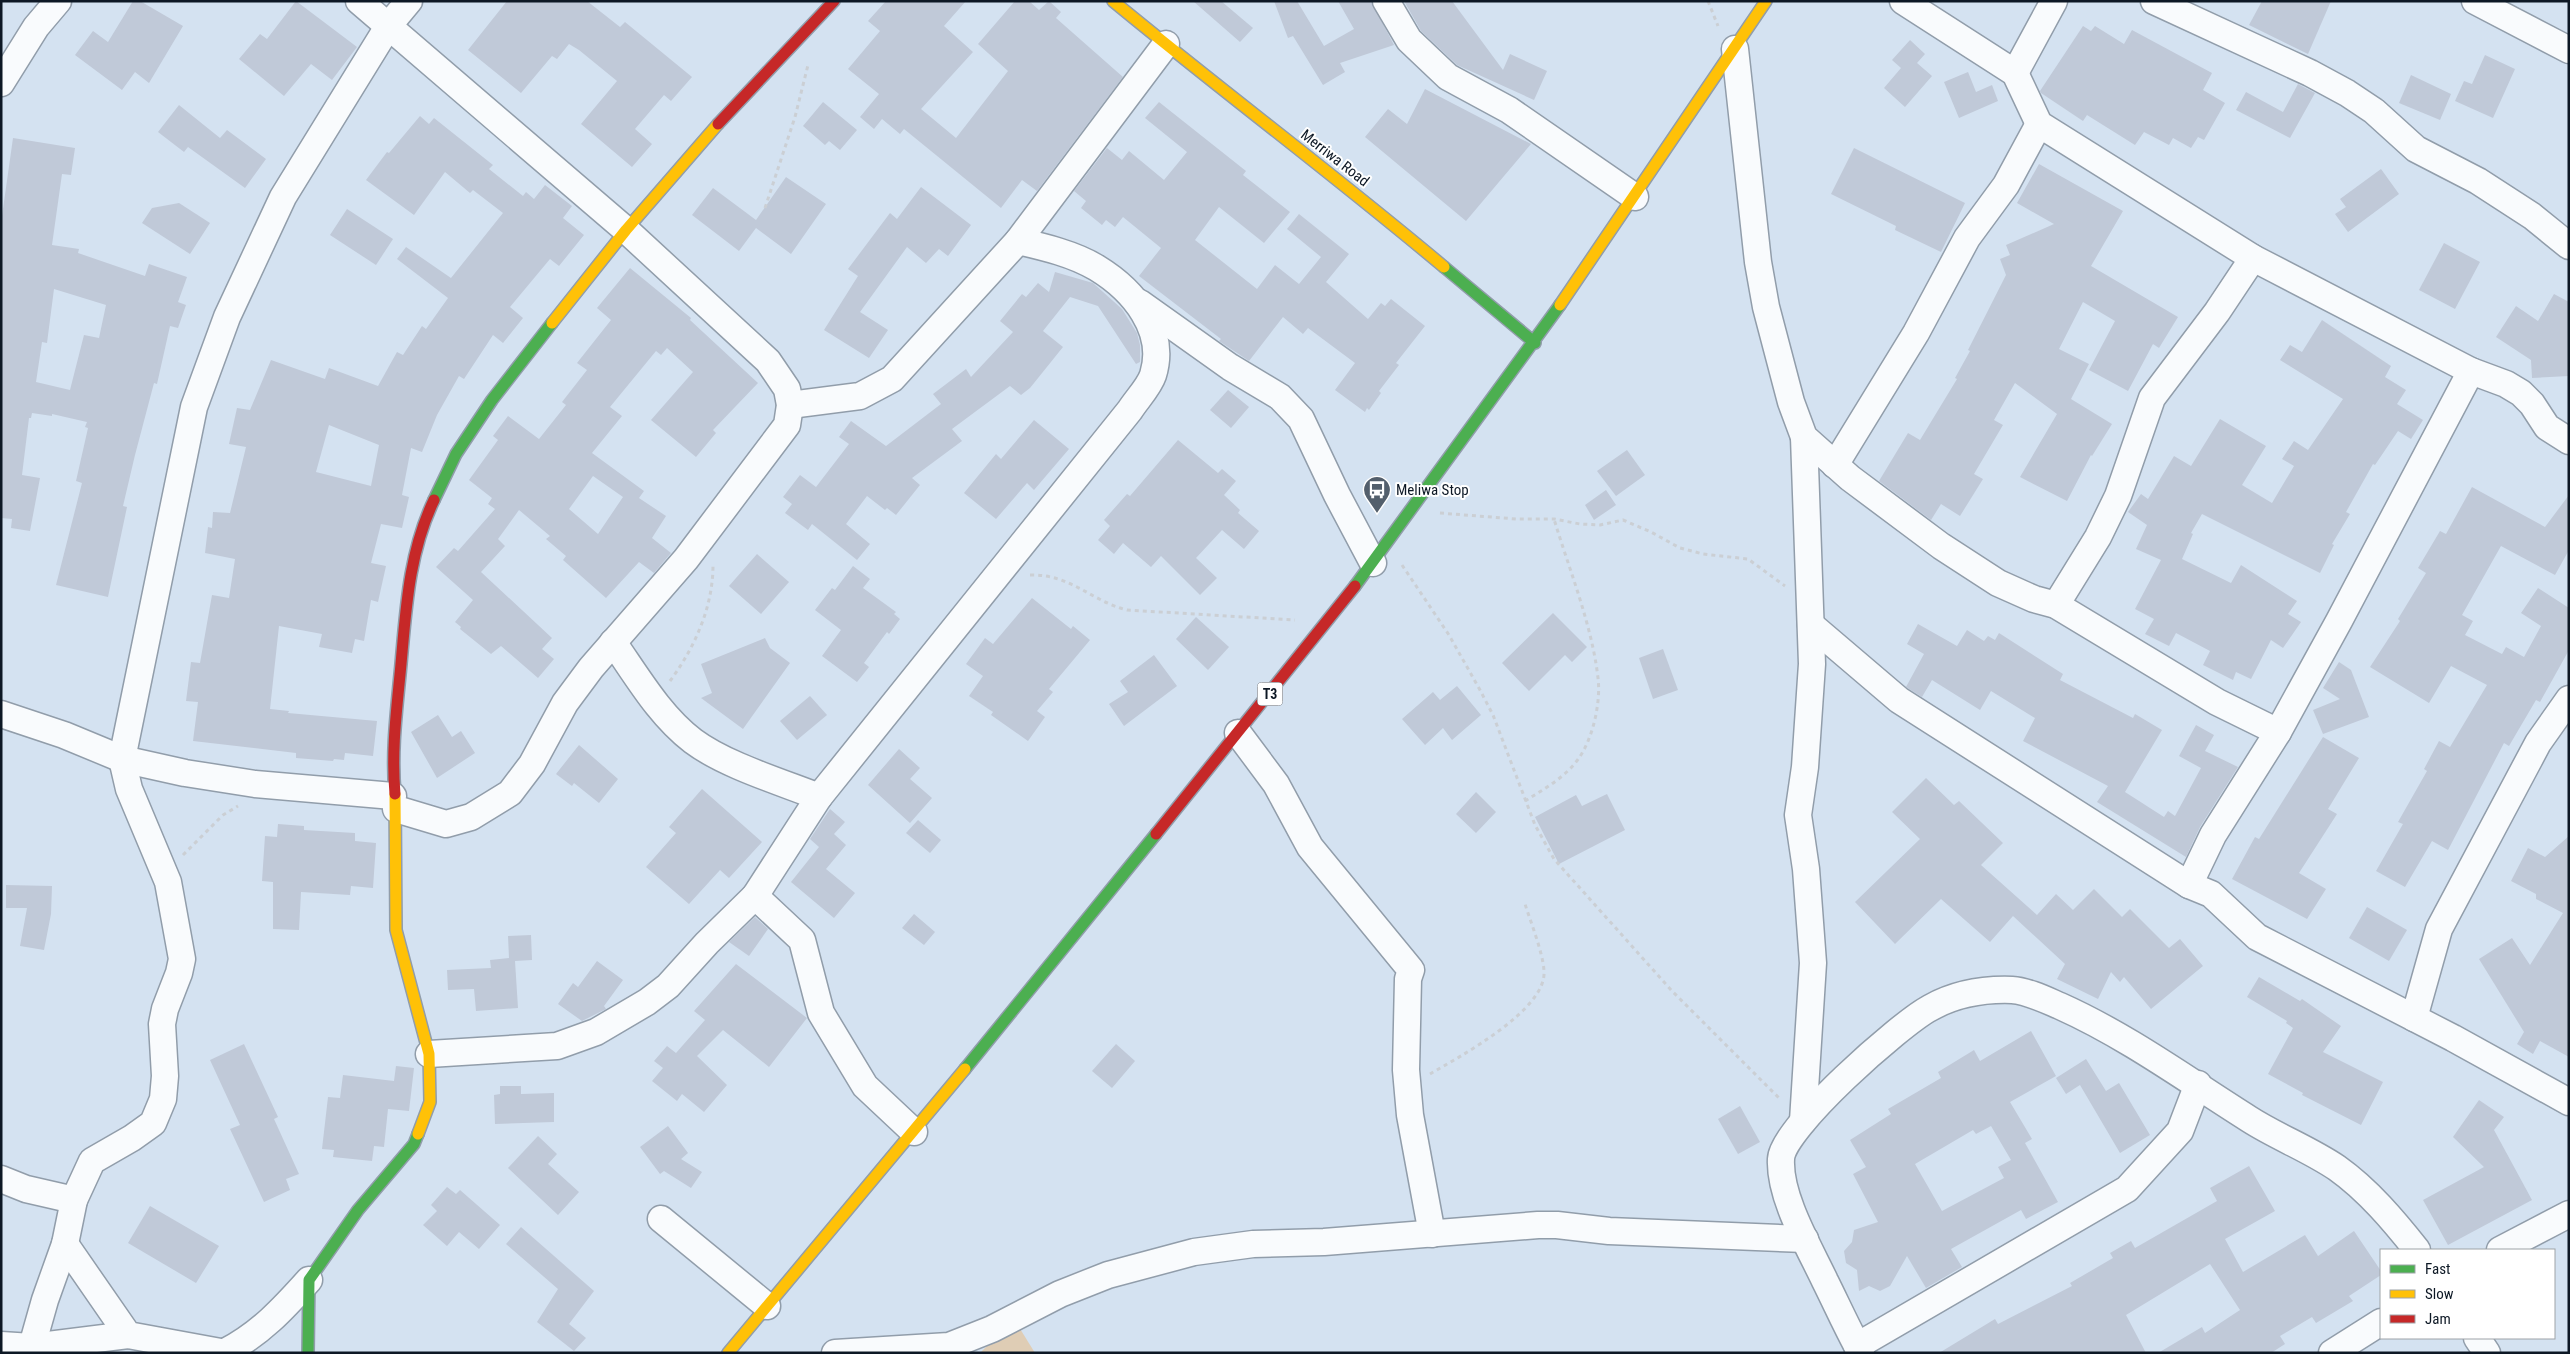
<svg xmlns="http://www.w3.org/2000/svg" width="2570" height="1354" viewBox="0 0 2570 1354" font-family="'Roboto Condensed',sans-serif">
<style>
.green{fill:#dfcdb5}
.building{fill:#c0c9d8;fill-rule:evenodd}
.lines{fill:none;stroke-linecap:round;stroke-linejoin:round}
.street-casing{stroke:#919daa;stroke-width:29}
.fast-casing{stroke:#919daa;stroke-width:14}
.slow-casing{stroke:#919daa;stroke-width:14}
.jam-casing{stroke:#919daa;stroke-width:14}
.path{stroke:#cbcfd4;stroke-width:3;stroke-dasharray:4 4;stroke-linecap:butt}
.street{stroke:#f9fbfd;stroke-width:26}
.fast{stroke:#4caf50;stroke-width:11}
.slow{stroke:#ffc107;stroke-width:11}
.jam{stroke:#c62828;stroke-width:11}
.labels{text-anchor:middle;dominant-baseline:central;stroke-width:4;stroke-linejoin:round;paint-order:stroke}
.shield{fill:#fff;stroke:#565d66;stroke-width:1}
.shield-label{font-size:14px;font-weight:bold;fill:#0d1825}
.street-label{font-size:15px;fill:#0d1825;stroke:#fff}
.poi-label{font-size:15px;fill:#0d1825;stroke:#fff;text-anchor:start}
</style>
<rect width="100%" height="100%" fill="#d4e2f1"/>
<!-- green -->
<polygon class="green" points="1014,1319 1035,1353 980,1353"/>
<!-- building -->
<g class="building">
<polygon points="133,1 140,1 183,26 149,83 135,72 122,90 75,55 93,31 108,42"/>
<polygon points="296,1 357,47 332,80 311,64 284,96 239,59 260,34 267,39"/>
<polygon points="507,1 587,1 620,27 625,22 692,77 671,101 664,95 635,129 652,144 632,167 581,124 617,81 579,50 569,44 557,59 552,56 521,93 468,50"/>
<polygon points="886,1 966,1 944,26 973,52 921,109 956,138 1008,71 978,44 1015,1 1029,1 1039,10 1049,1 1061,12 1056,18 1123,77 1037,191 1022,180 1001,208 904,129 900,134 882,119 874,129 860,117 879,94 848,69 880,31 868,21"/>
<polygon points="1193,1 1221,1 1253,28 1240,42"/>
<polygon points="1274,1 1297,1 1324,46 1354,29 1338,1 1371,1 1394,45 1340,63 1345,72 1323,85 1293,36 1288,38"/>
<polygon points="1404,1 1452,1 1503,70 1510,54 1547,71 1534,100 1457,65 1421,31"/>
<polygon points="2262,1 2331,1 2308,54 2249,25"/>
<polygon points="2083,26 2091,31 2095,26 2124,44 2132,30 2212,73 2203,90 2225,103 2204,140 2198,137 2191,148 2173,138 2169,145 2144,132 2135,145 2087,115 2083,121 2041,93 2040,91"/>
<polygon points="1910,40 1925,54 1917,63 1932,76 1905,107 1884,88 1901,68 1892,60"/>
<polygon points="2485,55 2515,69 2493,118 2455,101 2464,81 2472,84"/>
<polygon points="1968,72 1976,92 1992,85 1998,101 1959,118 1944,82"/>
<polygon points="2411,75 2451,94 2440,120 2399,103"/>
<polygon points="2298,84 2315,93 2290,138 2236,110 2246,92 2283,112"/>
<polygon points="1425,89 1531,144 1466,221 1365,137 1388,109 1407,124"/>
<polygon points="823,102 857,130 840,150 829,141 825,145 803,126"/>
<polygon points="1159,102 1246,171 1243,175 1290,212 1264,243 1219,207 1195,240 1257,289 1275,265 1299,284 1321,257 1287,229 1299,214 1349,254 1326,282 1368,319 1381,303 1385,306 1391,299 1425,326 1396,363 1399,365 1379,391 1381,393 1369,410 1367,408 1365,412 1335,390 1355,363 1308,328 1303,334 1283,317 1249,361 1219,341 1221,339 1139,276 1161,248 1123,217 1115,227 1106,220 1102,225 1081,208 1086,201 1074,191 1107,148 1122,160 1129,151 1164,180 1187,152 1145,118"/>
<polygon points="179,105 220,138 227,130 266,159 245,188 188,147 184,152 158,132"/>
<path d="M420 116 429 124 434 118 493 165 489 169 523 196 526 192 534 199 545 185 572 206 563 218 584 235 559 266 550 259 510 307 523 318 503 343 493 335 464 379 459 376 437 415 422 452 411 448 402 495 409 497 402 528 381 524 371 563 386 566 378 602 371 600 364 641 355 639 352 653 319 647 322 634 279 626 270 709 289 711 288 713 377 721 373 756 345 753 344 760 334 759 333 761 296 758V753L193 741 198 702 186 701 191 662 200 663 212 595 229 598 235 559 205 553 208 527 212 528 213 512 230 513 246 447 229 444 237 408 250 410 271 360 325 379 329 368 378 386 397 352 403 355 422 326 426 329 448 298 397 259 406 247 451 278 503 213 473 190 470 193 445 172 414 215 366 180 387 152 389 153ZM329 425 379 445 371 486 316 472Z"/>
<path d="M13 138 75 148 71 175 62 174 52 245 79 249 78 253 145 276 149 264 187 277 178 302 186 305 178 328 170 326 157 384 154 383 135 455 123 506 127 507 108 597 56 585 82 483 76 481 88 428 85 427 87 422 52 414V416L32 413 31 418H29L22 475 40 478 30 531 11 528 12 519 1 518V223ZM54 289 106 305 99 338 84 335 70 390 36 382 42 342 47 343Z"/>
<polygon points="1854,148 1965,203 1941,252 1895,230 1896,226 1831,194"/>
<polygon points="2039,164 2123,211 2091,266 2178,317 2159,348 2153,344 2128,391 2089,370 2115,321 2083,302 2059,349 2089,364 2071,399 2112,424 2092,456 2091,455 2067,501 2020,477 2057,414 2015,383 1994,420 2003,425 1974,474 1983,479 1960,516 1941,504 1931,520 1879,481 1908,433 1920,440 1957,379 1955,378 1970,351 1968,350 2006,275 2000,259 2010,255 2006,245 2054,224 2017,203"/>
<polygon points="2381,169 2399,194 2348,232 2335,214 2346,207 2340,199"/>
<polygon points="786,177 826,204 791,254 756,228 739,251 692,215 713,188 756,220"/>
<polygon points="921,187 971,225 948,256 939,249 926,263 907,247 860,312 888,330 869,358 824,330 858,276 848,269 890,213 897,219"/>
<polygon points="179,203 210,223 190,254 142,223 152,208"/>
<polygon points="347,209 393,239 376,265 330,235"/>
<polygon points="2444,243 2480,262 2455,309 2419,290"/>
<path d="M630 268 691 318 690 320 758 383 713 430 716 433 696 457 651 420 693 372 667 348 661 355 656 351 610 407 622 416 592 453 644 491 639 498 666 516 652 538 671 553 654 573 639 562 606 598 563 560 566 556 546 539 550 536 519 510 498 539 505 546 481 572 552 638 542 649 554 659 538 678 501 646 491 654 460 629 461 627 455 622 473 600 436 567 454 548 458 551 495 509 488 504 492 498 469 480 498 440 493 436 508 416 539 439 566 405 562 402 587 370 577 363 611 320 597 308ZM593 476 623 497 598 534 569 509Z"/>
<polygon points="1055,272 1093,283 1122,309 1137,333 1140,345 1140,362 1136,364 1098,306 1070,297 1043,331 1063,347 1030,388 1021,395 1010,386 952,429 962,441 912,478 920,485 896,515 887,508 885,510 867,496 846,524 870,544 857,560 812,524 808,530 785,513 792,504 783,497 800,475 816,487 849,444 839,437 851,421 886,446 941,404 933,394 966,369 971,377 1013,332 1000,321 1022,294 1026,297 1038,283 1049,292"/>
<polygon points="2554,294 2569,302 2569,376 2532,378 2531,360 2496,337 2516,306 2538,321"/>
<polygon points="2322,320 2391,366 2385,377 2406,390 2397,404 2423,420 2411,439 2398,431 2375,465 2373,464 2346,512 2350,514 2332,544 2334,545 2320,573 2202,514 2191,533 2193,534 2182,559 2231,583 2241,565 2297,601 2288,614 2301,622 2283,648 2271,640 2251,679 2236,672 2233,680 2203,665 2210,651 2176,633 2169,646 2145,634 2154,619 2135,609 2161,560 2136,549 2147,525 2128,512 2141,494 2148,499 2174,456 2191,466 2220,419 2266,446 2242,485 2272,503 2294,466 2282,459 2294,441 2308,450 2343,399 2280,360 2290,345 2302,352"/>
<polygon points="1228,390 1249,407 1231,428 1210,410"/>
<polygon points="1034,420 1069,449 1034,490 1027,483 996,519 964,493 996,454 1001,459"/>
<polygon points="1178,440 1218,473 1222,469 1236,481 1224,495 1240,510 1238,513 1259,531 1244,549 1222,530 1196,558 1217,578 1200,595 1161,556 1151,567 1123,543 1114,554 1098,540 1110,526 1104,520 1127,494 1130,496"/>
<polygon points="1627,450 1645,475 1616,496 1597,471"/>
<polygon points="2472,487 2545,527 2569,495 2569,550 2555,575 2501,546 2462,615 2473,621 2465,635 2502,654 2506,647 2524,657 2541,626 2521,613 2538,588 2569,608 2569,650 2540,702 2536,700 2509,746 2504,743 2448,850 2432,841 2405,887 2376,871 2403,824 2398,822 2427,771 2424,769 2439,741 2450,747 2487,685 2451,666 2429,703 2370,667 2400,621 2398,619 2426,573 2418,568 2440,531 2446,534"/>
<polygon points="1606,490 1616,505 1594,520 1585,505"/>
<polygon points="757,554 789,582 761,614 729,586"/>
<polygon points="853,566 870,579 863,588 896,612 894,614 900,619 889,634 887,632 864,663 869,667 857,682 822,656 841,630 815,610 832,588 835,590"/>
<polygon points="1032,598 1071,629 1073,626 1090,640 1049,689 1053,692 1037,711 1045,717 1028,741 991,715 993,712 969,696 983,676 966,664 985,638 993,644"/>
<polygon points="1553,613 1587,647 1572,662 1565,655 1529,691 1502,663"/>
<polygon points="1196,617 1229,647 1208,670 1176,639"/>
<polygon points="1918,624 1957,646 1967,630 1984,641 1988,636 1995,640 1999,633 2063,674 2060,680 2133,718 2135,714 2162,730 2125,792 2164,817 2168,811 2175,816 2201,768 2179,756 2196,725 2214,735 2205,751 2238,767 2200,827 2186,857 2097,802 2108,786 2023,741 2035,718 1991,691 1980,710 1932,680 1922,697 1906,687 1924,654 1907,644"/>
<polygon points="765,638 770,648 790,663 743,729 701,698 712,693 701,664"/>
<polygon points="1663,649 1678,690 1653,699 1639,658"/>
<polygon points="1154,655 1177,686 1124,726 1109,704 1128,692 1120,681"/>
<polygon points="2339,662 2351,670 2369,717 2323,734 2313,710 2340,699 2323,688"/>
<polygon points="1457,686 1481,715 1452,740 1443,728 1425,745 1402,719 1433,692 1440,700"/>
<polygon points="810,696 827,715 797,740 780,721"/>
<polygon points="438,715 452,737 461,731 475,753 437,778 411,732"/>
<polygon points="2323,737 2359,758 2328,809 2337,814 2299,873 2326,889 2307,919 2232,879 2255,837 2259,839"/>
<polygon points="579,745 618,779 599,803 574,783 572,786 556,774"/>
<polygon points="899,749 920,768 910,779 932,798 910,823 868,785"/>
<polygon points="1926,778 1954,805 1959,801 2003,843 1981,865 2037,915 2056,894 2073,910 2094,889 2122,917 2130,909 2169,948 2180,939 2203,966 2151,1009 2124,977 2120,982 2111,972 2098,999 2057,979 2065,964 2013,916 1990,942 1941,899 1895,944 1855,902 1920,839 1892,812"/>
<polygon points="702,789 762,842 729,878 720,870 689,904 646,867 676,833 669,827"/>
<polygon points="1476,792 1496,812 1476,833 1456,814"/>
<polygon points="1607,794 1625,830 1559,864 1535,817 1576,795 1582,806"/>
<polygon points="830,809 845,822 834,834 846,845 826,869 855,893 834,918 791,882 819,847 810,839"/>
<polygon points="918,820 941,840 930,853 906,833"/>
<polygon points="278,824 304,826 304,830 355,833 355,841 376,843 373,888 351,886 350,895 301,892 299,930 273,929 273,882 262,881 265,836 277,837"/>
<polygon points="2569,836 2569,1057 2540,1041 2533,1054 2517,1044 2524,1032 2479,959 2512,938 2530,965 2563,913 2536,899 2536,894 2511,881 2528,848 2545,857"/>
<polygon points="6,885 52,886 51,914 44,950 20,946 27,908 6,908"/>
<polygon points="2367,907 2407,930 2389,961 2349,938"/>
<polygon points="914,914 935,932 924,945 902,928"/>
<polygon points="755,917 768,929 749,956 729,942"/>
<polygon points="531,935 532,960 515,961 518,1008 476,1011 474,989 448,990 447,970 491,968 490,960 509,958 508,936"/>
<polygon points="597,961 623,980 604,1006 606,1009 582,1021 558,1004 573,983 578,987"/>
<polygon points="736,964 807,1018 769,1067 723,1030 697,1056 727,1085 704,1112 682,1094 677,1101 652,1081 663,1068 654,1061 667,1046 676,1053 705,1020 694,1011"/>
<polygon points="2259,977 2300,1001 2302,999 2341,1026 2323,1052 2383,1082 2361,1125 2302,1095 2303,1093 2268,1074 2293,1028 2286,1023 2287,1021 2247,997"/>
<path d="M2031 1031 2056 1076 2010 1102 2032 1139 2025 1143 2058 1202 2026 1219 2021 1210 1951 1249 1962 1267 1926 1288 1907 1256 1890 1286 1880 1291 1869 1286 1859 1291 1857 1270 1846 1263 1844 1251 1852 1242 1854 1230 1878 1222 1853 1174 1866 1167 1850 1140 1891 1114 1888 1109 1941 1078 1938 1072 1974 1050 1980 1061ZM1991 1126 2011 1160 1998 1167 2004 1178 1942 1211 1915 1164 1973 1130 1976 1134Z"/>
<polygon points="244,1044 278,1117 274,1119 299,1174 286,1179 290,1190 264,1202 230,1129 240,1125 210,1060"/>
<polygon points="1116,1044 1135,1061 1112,1088 1092,1071"/>
<polygon points="2086,1059 2106,1091 2119,1083 2150,1135 2120,1153 2080,1085 2066,1094 2056,1078"/>
<polygon points="396,1066 414,1068 409,1111 388,1109 384,1147 374,1146 372,1161 333,1157 334,1150 322,1149 328,1097 340,1098 343,1075 394,1081"/>
<polygon points="500,1086 521,1086 521,1094 554,1093 554,1122 495,1124 494,1095 500,1094"/>
<polygon points="2479,1100 2504,1117 2494,1130 2532,1200 2448,1245 2423,1200 2484,1167 2453,1137"/>
<polygon points="1740,1106 1760,1142 1738,1154 1718,1119"/>
<polygon points="668,1126 688,1153 681,1159 702,1172 691,1188 664,1171 660,1174 640,1147"/>
<polygon points="538,1136 557,1154 548,1164 579,1192 558,1215 508,1168"/>
<polygon points="2249,1166 2275,1211 2225,1239 2243,1272 2305,1235 2318,1256 2354,1231 2381,1271 2381,1275 2349,1296 2353,1301 2316,1323 2312,1317 2280,1336 2285,1344 2271,1353 2158,1353 2202,1327 2205,1333 2240,1310 2210,1264 2126,1315 2146,1353 1939,1353 1995,1319 1998,1324 2072,1286 2070,1283 2113,1258 2110,1253 2131,1241 2135,1248 2217,1201 2210,1188"/>
<polygon points="447,1187 456,1194 460,1190 500,1225 479,1249 459,1232 447,1246 423,1225 437,1211 431,1205"/>
<polygon points="150,1206 219,1246 196,1283 128,1243"/>
<polygon points="521,1227 594,1291 569,1324 586,1338 574,1351 537,1322 558,1289 506,1244"/>
</g>
<g class="lines">
<defs>
<g id="street">
<polyline points="359,1 626,230 768,361 787,389 790,405 787,425 686,559 591,668 565,703 532,764 510,793 471,817 446,824 396,809"/>
<polyline points="1386,1 1409,40 1448,77 1509,110 1635,197"/>
<polyline points="1903,1 2015,73 2039,124 2253,258 2471,371 2506,384 2521,393 2532,404 2547,427 2569,441"/>
<polyline points="2154,1 2310,73 2347,93 2374,111 2416,149 2478,181 2532,216 2569,246"/>
<polyline points="2475,1 2569,50"/>
<polyline points="1735,49 1758,262 1766,307 1791,402 1804,437 1850,478 1941,546 1998,583 2034,599 2056,605 2217,702 2278,732"/>
<polyline points="2015,73 2054,1"/>
<polyline points="1,83 36,27 58,1"/>
<polyline points="1140,303 1230,367 1280,397 1301,419 1337,495 1373,563"/>
<polyline points="2471,371 2339,621 2278,732 2213,835 2189,885 2211,894 2257,937 2453,1038 2569,1102"/>
<polyline points="790,405 860,396 892,379 1018,241 1166,44"/>
<polyline points="1835,465 1916,333 1967,238 2006,185 2039,124"/>
<polyline points="2056,605 2098,537 2118,496 2152,398 2217,312 2253,258"/>
<polyline points="1811,625 1899,700 2189,885"/>
<path d="M613 642C637 676 659 715 693 741 725 765 781 782 819 797"/>
<polyline points="1,714 64,735 122,759 185,773 255,784 393,796"/>
<polyline points="1238,733 1276,784 1310,847 1411,970 1408,979 1406,1070 1410,1115 1432,1234"/>
<polyline points="755,896 802,940 821,1013 865,1086 914,1132"/>
<polyline points="2414,1018 2439,929 2538,743 2569,699"/>
<path d="M429 1054 557 1046 596 1032 647 1002 668 986 707 943 755 896 819 797 1130 410C1137 399 1149 387 1153 375 1167 330 1133 290 1097 268 1074 254 1044 247 1018 241"/>
<polyline points="1803,1121 1813,963 1806,869 1798,815 1805,767 1812,664 1804,437"/>
<polyline points="1,1179 26,1189 74,1200"/>
<polyline points="661,1219 767,1306"/>
<polyline points="65,1244 128,1335 226,1353"/>
<polyline points="2500,1250 2569,1214"/>
<polyline points="2477,1338 2487,1353"/>
<polyline points="1,1345 32,1347 128,1335"/>
<polyline points="1857,1346 2127,1189 2180,1131 2198,1084"/>
<path d="M225 1352C260 1334 283 1309 309 1280"/>
<polyline points="30,1353 45,1300 65,1244 74,1200 92,1161 132,1138 153,1123 163,1099 165,1076 162,1024 165,1009 179,973 182,959 168,882 129,789 122,759 194,407 227,317 283,197 389,25 409,1"/>
<polyline points="835,1353 949,1346 992,1329 1060,1294 1108,1275 1194,1252 1253,1244 1324,1242 1538,1225 1557,1225 1609,1231 1805,1239"/>
<path d="M1861 1353C1848 1330 1837 1305 1825 1281 1809 1247 1779 1197 1781 1159 1782 1128 1900 1024 1930 1008 1955 994 1984 989 2012 990 2028 991 2046 1000 2060 1006 2127 1036 2187 1080 2249 1119 2277 1137 2309 1149 2337 1168 2368 1190 2394 1221 2417 1250"/>
<polyline points="2332,1353 2381,1322"/>
</g>
<g id="fast">
<polyline points="1444,267 1535,343"/>
<polyline points="434,500 456,454 492,400 552,323"/>
<polyline points="1355,586 1560,305"/>
<polyline points="965,1069 1156,834"/>
<polyline points="308,1353 309,1280 358,1210 414,1144 418,1134"/>
</g>
<g id="slow">
<path d="M1113 1C1222 91 1336 176 1444 267"/>
<polyline points="1560,305 1766,1"/>
<polyline points="552,323 626,230 718,124"/>
<polyline points="395,794 396,930 429,1054 430,1102 418,1134"/>
<polyline points="728,1353 965,1069"/>
</g>
<g id="jam">
<polyline points="718,124 834,1"/>
<path d="M395 794C391 750 397 708 401 664 406 608 409 552 434 500"/>
<polyline points="1156,834 1355,586"/>
</g>
</defs>
<!-- street casing -->
<use href="#street" class="street-casing"/>
<!-- fast casing -->
<use href="#fast" class="fast-casing"/>
<!-- slow casing -->
<use href="#slow" class="slow-casing"/>
<!-- jam casing -->
<use href="#jam" class="jam-casing"/>
<!-- path -->
<g class="path">
<polyline points="1708,1 1718,26"/>
<polyline points="765,208 795,117 808,65"/>
<polyline points="1440,513 1516,519 1554,519 1580,524 1600,525 1623,520 1651,532 1680,548 1703,554 1748,559 1785,586"/>
<polyline points="1402,565 1449,635 1480,690 1493,715 1535,825 1554,859 1672,991 1779,1098"/>
<path d="M1030 575C1071 574 1091 601 1127 610L1295 620"/>
<path d="M670 681C695 647 713 607 713 565"/>
<path d="M1525 801C1544 789 1566 777 1579 758 1593 738 1601 702 1598 678 1592 625 1569 569 1554 519"/>
<polyline points="183,855 223,815 238,806"/>
<path d="M1430 1074C1459 1057 1547 1010 1544 971 1543 953 1531 923 1525 904"/>
</g>
<!-- street -->
<use href="#street" class="street"/>
<!-- fast -->
<use href="#fast" class="fast"/>
<!-- slow -->
<use href="#slow" class="slow"/>
<!-- jam -->
<use href="#jam" class="jam"/>
</g>
<!-- icons -->
<defs>
<symbol id="bus-pin" viewBox="-11 -11 22 30"><path d="M0 17L-7.5 6A9.5 9.5 0 1 1 7.5 6Z" fill="#535f6c" stroke="#fff"/><path d="M-5-6H5V4H4V6H2V4H-2V6H-4V4H-5ZM-3.5-4V0h7V-4ZM-3.5 1.2v1.5H-2V1.2ZM2 1.2v1.5H3.5V1.2Z" fill="#fff"/></symbol>
</defs>
<g fill-rule="evenodd">
<use href="#bus-pin" x="1361" y="474" width="32" height="43"/>
</g>
<g class="labels">
<!-- shield labels -->
<rect class="shield" x="1257.5" y="682.5" width="25" height="23" rx="4"/>
<g class="shield-label">
<text x="1270" y="694">T3</text>
</g>
<!-- street labels -->
<g class="street-label">
<text transform="translate(1335 158) rotate(38)">Merriwa Road</text>
</g>
<!-- poi labels -->
<g class="poi-label">
<text x="1396" y="490">Meliwa Stop</text>
</g>
</g>
<!-- border -->
<rect width="2570" height="1354" fill="none" stroke="#0d1825" stroke-width="5"/>
<!-- legend -->
<rect x="2380" y="1249" width="175" height="90" fill="#ffffff" stroke="#9ea3a8"/>
<rect x="2390" y="1265" width="25" height="8" fill="#4caf50" stroke="#9ea3a8"/>
<text x="2425" y="1274" font-size="15" fill="#0d1825">Fast</text>
<rect x="2390" y="1290" width="25" height="8" fill="#ffc107" stroke="#9ea3a8"/>
<text x="2425" y="1299" font-size="15" fill="#0d1825">Slow</text>
<rect x="2390" y="1315" width="25" height="8" fill="#c62828" stroke="#9ea3a8"/>
<text x="2425" y="1324" font-size="15" fill="#0d1825">Jam</text>
</svg>
